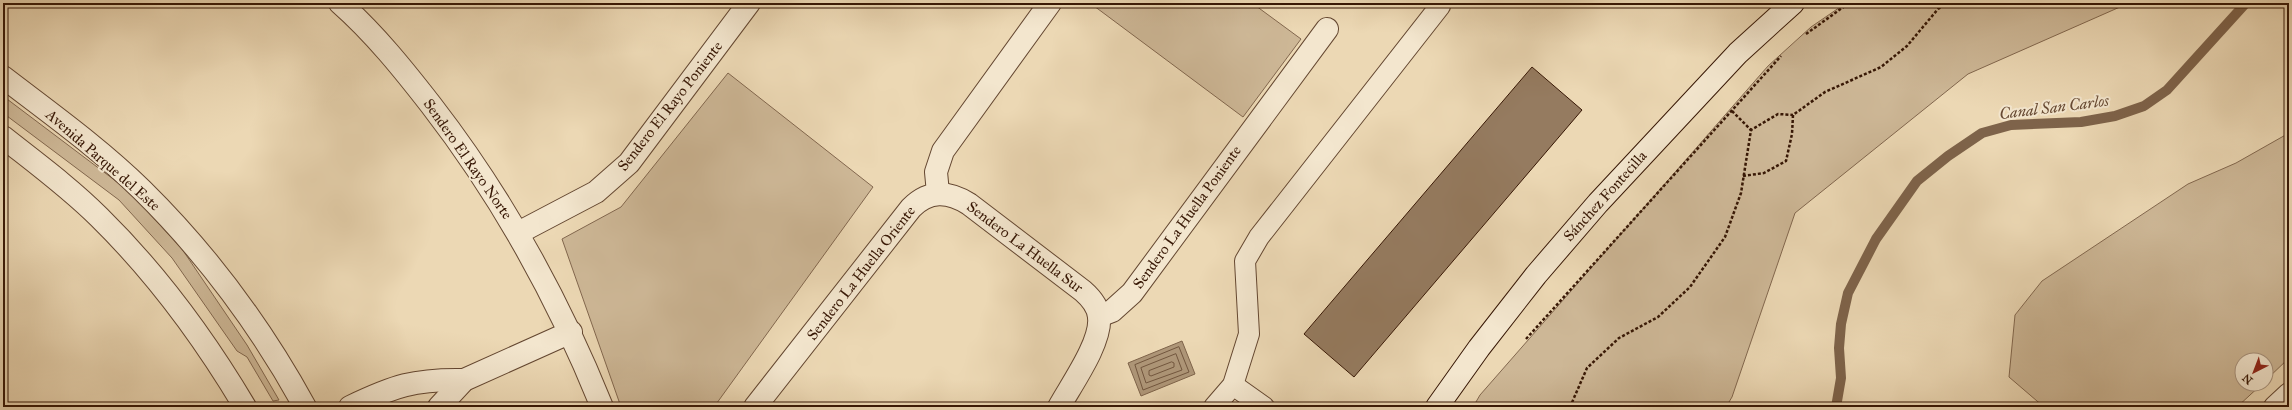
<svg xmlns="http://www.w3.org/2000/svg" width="2292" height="410" viewBox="0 0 2292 410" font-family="'IM FELL Great Primer',serif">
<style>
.green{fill:#cdb796;stroke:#82674e}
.water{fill:#ae9678;stroke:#7e634a}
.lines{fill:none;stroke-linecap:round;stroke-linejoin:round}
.shore{stroke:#72563e;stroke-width:1}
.stream{stroke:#7e634a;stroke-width:10}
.building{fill:#957b60;stroke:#371705}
.lane-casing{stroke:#644731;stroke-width:22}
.street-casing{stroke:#644731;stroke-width:24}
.secondary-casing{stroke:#371705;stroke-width:24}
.path{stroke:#371705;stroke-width:2.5;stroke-dasharray:3 2;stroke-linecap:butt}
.lane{stroke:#f3e6ce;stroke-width:20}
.street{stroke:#f3e6ce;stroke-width:22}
.secondary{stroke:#f3e6ce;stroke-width:22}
.labels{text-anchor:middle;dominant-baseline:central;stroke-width:4;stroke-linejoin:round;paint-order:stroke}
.street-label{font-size:15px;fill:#371705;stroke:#f3e6ce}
.water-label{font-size:16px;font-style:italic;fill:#674a33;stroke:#f3e6ce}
</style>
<rect width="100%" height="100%" fill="#ecd8b4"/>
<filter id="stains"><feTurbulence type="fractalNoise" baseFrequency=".005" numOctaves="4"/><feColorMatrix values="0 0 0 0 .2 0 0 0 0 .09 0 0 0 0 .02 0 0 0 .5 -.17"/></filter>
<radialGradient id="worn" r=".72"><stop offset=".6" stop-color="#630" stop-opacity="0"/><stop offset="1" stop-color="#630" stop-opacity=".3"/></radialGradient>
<!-- green -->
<g class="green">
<polygon points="1090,3 1252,3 1301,39 1243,117"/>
<polygon points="1846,3 2129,3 1968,74 1795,213 1732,397 1726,407 1473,407 1480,395 1768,66 1811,27"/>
<polygon points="728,73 873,187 714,407 621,407 562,239 621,207"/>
<polygon points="3,96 129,191 182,249 247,345 279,400 273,401 247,357 237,351 172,258 119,200 3,113"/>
<polygon points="2289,133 2289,358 2266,380 2266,360 2242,360 2242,384 2262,384 2237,407 2044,407 2009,377 2015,315 2042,281 2188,184 2236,163"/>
</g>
<!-- water -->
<polygon class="water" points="1182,341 1195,374 1141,396 1128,363"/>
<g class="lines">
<!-- shore -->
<g class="shore">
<polygon points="1179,347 1189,372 1143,390 1135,365"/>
<polygon points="1176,354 1182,370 1146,383 1141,368"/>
<polygon points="1172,362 1174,363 1174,367 1151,376 1149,375 1149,371"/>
</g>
<!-- stream -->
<polyline class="stream" points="1836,407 1841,378 1839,348 1841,324 1848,293 1876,239 1917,181 1948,156 1982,133 2011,125 2081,122 2115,116 2144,106 2167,90 2246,3"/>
</g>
<!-- building -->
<polygon class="building" points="1532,67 1582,110 1354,377 1304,334"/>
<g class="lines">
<defs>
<g id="lane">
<polyline points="1233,385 1264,407"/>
<polyline points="1214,407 1233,385 1249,334 1245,261 1259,237 1440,6"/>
</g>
<g id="street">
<path d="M340 3C374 33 403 69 431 105 503 198 558 298 602 407"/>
<path d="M3 77C50 113 99 148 142 190 207 254 261 327 305 407"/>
<path d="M3 137C36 163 70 188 99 217 157 274 204 338 245 407"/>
<polyline points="938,193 936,172 943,151 1050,3"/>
<polyline points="518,233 596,192 629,163 749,3"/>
<polyline points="1099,316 1112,311 1132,293 1327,29"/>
<path d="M350 407C394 386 414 379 464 380"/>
<polyline points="439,407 464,380 571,332"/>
<path d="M755 407 911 208C929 190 948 191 969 204L1083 291C1091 298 1098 306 1099 317 1102 342 1071 385 1059 407"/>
<polyline points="2275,407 2289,394"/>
</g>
<polyline id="secondary" points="1437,407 1479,348 1536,275 1598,203 1738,53 1793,3"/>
</defs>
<!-- lane casing -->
<use href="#lane" class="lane-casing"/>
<!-- street casing -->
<use href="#street" class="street-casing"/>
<!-- secondary casing -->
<use href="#secondary" class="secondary-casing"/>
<!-- path -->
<g class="path">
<polyline points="1806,34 1849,3"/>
<polyline points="1732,111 1751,130"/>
<polyline points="1743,176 1764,173 1786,161 1792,134 1793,115 1825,92 1881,67 1907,46 1938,9 1948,3"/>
<polyline points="1526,339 1781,56"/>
<polyline points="1570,407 1587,368 1619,338 1658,317 1690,287 1725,237 1741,193 1751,130 1778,114 1793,115"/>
</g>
<!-- lane -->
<use href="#lane" class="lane"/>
<!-- street -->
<use href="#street" class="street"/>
<!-- secondary -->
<use href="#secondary" class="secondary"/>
</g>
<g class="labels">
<!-- street labels -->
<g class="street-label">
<text transform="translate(670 106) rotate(-52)">Sendero El Rayo Poniente</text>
<text transform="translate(468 159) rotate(55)">Sendero El Rayo Norte</text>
<text transform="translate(103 160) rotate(41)">Avenida Parque del Este</text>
<text transform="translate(1605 196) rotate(-48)">Sánchez Fontecilla</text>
<text transform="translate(1187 217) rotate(-54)">Sendero La Huella Poniente</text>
<text transform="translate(1025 247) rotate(37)">Sendero La Huella Sur</text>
<text transform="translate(861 273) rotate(-52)">Sendero La Huella Oriente</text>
</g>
<!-- water labels -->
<g class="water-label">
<text transform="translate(2054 107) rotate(-7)">Canal San Carlos</text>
</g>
</g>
<!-- margin -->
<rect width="2292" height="410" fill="none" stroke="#ecd8b4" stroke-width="16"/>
<rect x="4" y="4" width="2284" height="402" fill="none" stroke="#371705" stroke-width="2"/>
<rect x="8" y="8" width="2276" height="394" fill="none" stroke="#371705"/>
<!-- north arrow -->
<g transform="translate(2254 372) rotate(222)"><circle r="19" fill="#f3e6ce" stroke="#a8937e"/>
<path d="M0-3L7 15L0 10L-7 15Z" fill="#8f2418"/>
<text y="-6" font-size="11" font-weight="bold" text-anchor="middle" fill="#371705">N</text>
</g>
<rect width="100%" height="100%" filter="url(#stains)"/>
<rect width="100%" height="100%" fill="url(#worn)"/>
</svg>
